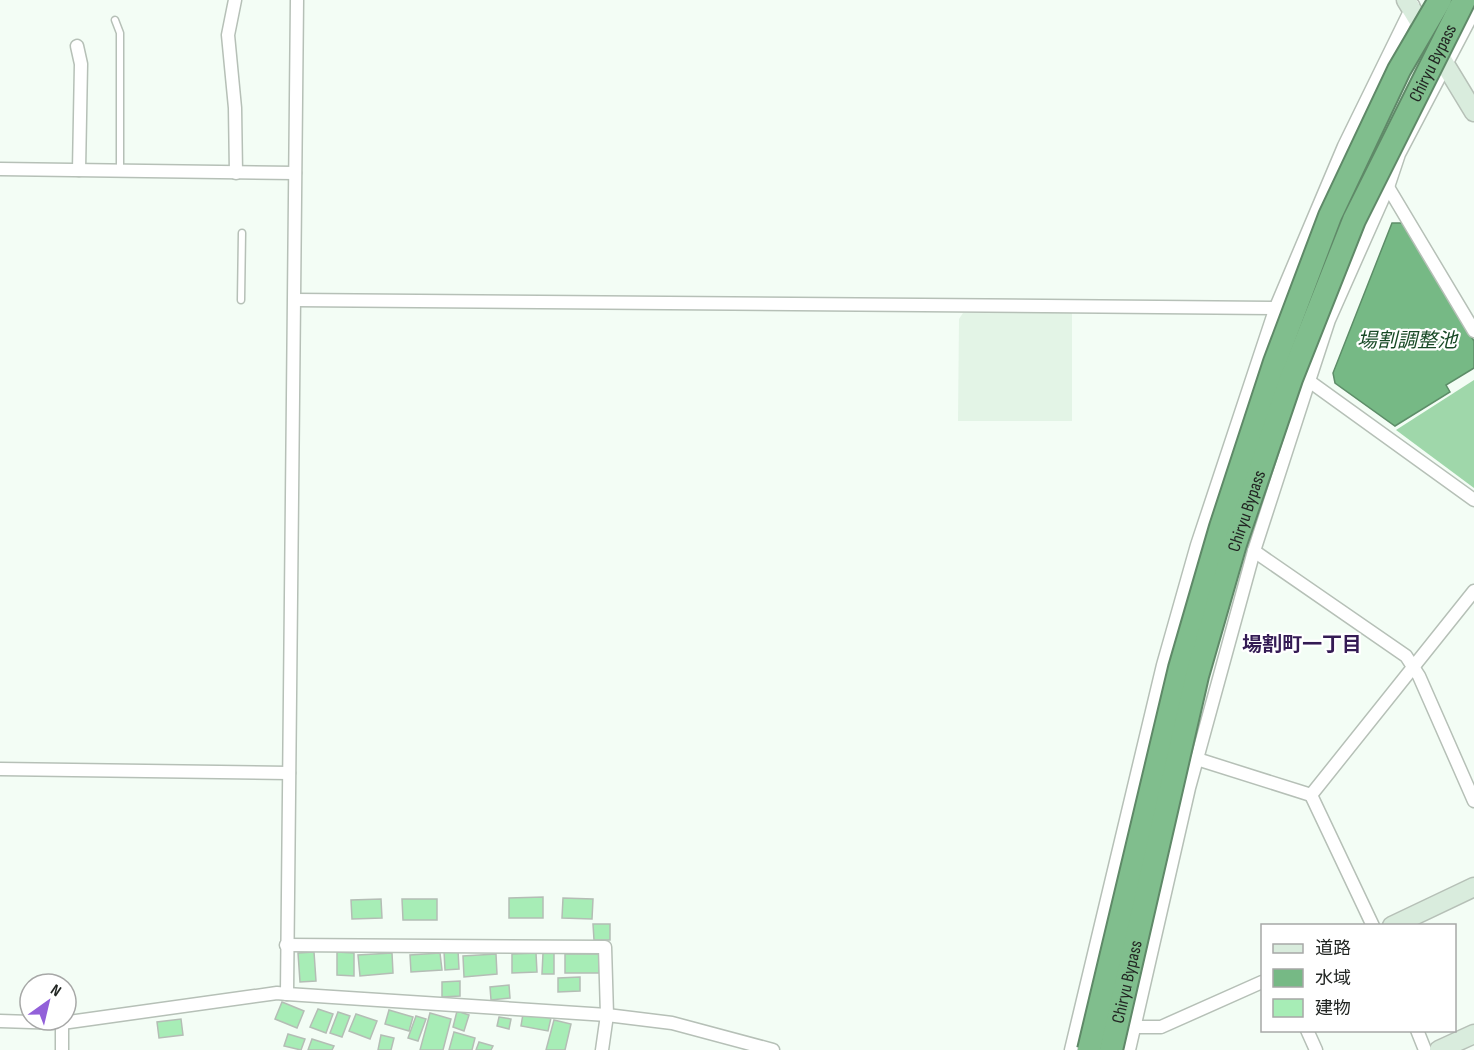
<svg xmlns="http://www.w3.org/2000/svg" width="1474" height="1050" viewBox="0 0 1474 1050" font-family="'Sofia Sans Condensed','Noto Sans JP',sans-serif">
<style>
.built{fill:#e3f4e6}
.green{fill:#9fd7aa}
.water{fill:#76b985;stroke:#5d8d68;stroke-width:1.5}
.building{fill:#a7edb6;stroke:#b4bdb5;stroke-width:1.5}
.lines{fill:none;stroke-linecap:round;stroke-linejoin:round}
.lane-casing{stroke:#b6c0b7;stroke-width:9}
.street-casing{stroke:#b6c0b7;stroke-width:15}
.secondary-casing{stroke:#b6c0b7;stroke-width:21}
.lane{stroke:#fff;stroke-width:6}
.street{stroke:#fff;stroke-width:12}
.secondary{stroke:#d9ecdd;stroke-width:18}
.highway-bridge-casing{stroke:#5f8968;stroke-width:26;stroke-linecap:butt}
.highway-bridge{stroke:#80be8d;stroke-width:22}
.labels{text-anchor:middle;dominant-baseline:central;stroke-width:4.5;stroke-linejoin:round;paint-order:stroke}
.street-label{font-size:18px;fill:#222623;stroke:#fff}
.water-label{font-size:20px;font-style:italic;fill:#184926;stroke:#fff}
.neighbourhood-label{font-size:20px;font-weight:bold;fill:#341b54;stroke:#fff}
</style>
<rect width="100%" height="100%" fill="#f3fdf5"/>
<!-- built -->
<polygon class="built" points="963,313 1072,313 1072,421 958,421 959,319"/>
<!-- green -->
<polygon class="green" points="1474,380 1474,488 1396,430"/>
<!-- water -->
<polygon class="water" points="1392,223 1402,223 1474,341 1474,368 1446,385 1450,392 1395,426 1335,383 1333,373"/>
<!-- building -->
<g class="building">
<polygon points="543,897 543,918 509,918 509,898"/>
<polygon points="563,898 593,899 592,919 562,918"/>
<polygon points="381,899 382,918 352,919 351,900"/>
<polygon points="402,899 437,899 437,920 403,920"/>
<polygon points="593,924 610,924 610,940 594,940"/>
<polygon points="458,950 459,969 445,970 444,951"/>
<polygon points="314,952 316,981 300,982 298,953"/>
<polygon points="337,952 354,953 354,976 337,975"/>
<polygon points="392,953 393,973 360,976 358,955"/>
<polygon points="440,953 442,970 411,972 410,955"/>
<polygon points="536,953 537,972 512,973 512,954"/>
<polygon points="543,953 554,953 554,974 542,974"/>
<polygon points="496,954 497,974 464,977 463,956"/>
<rect x="565" y="954" width="34" height="19"/>
<polygon points="580,977 580,991 558,992 558,978"/>
<polygon points="460,981 460,996 442,997 442,982"/>
<polygon points="509,985 510,998 491,1000 490,987"/>
<polygon points="282,1002 304,1011 297,1028 275,1019"/>
<polygon points="318,1009 333,1014 326,1033 310,1027"/>
<polygon points="389,1010 413,1017 409,1031 385,1024"/>
<polygon points="457,1011 469,1015 464,1031 453,1027"/>
<polygon points="338,1012 350,1016 342,1037 330,1033"/>
<polygon points="430,1013 451,1019 443,1050 420,1050"/>
<polygon points="356,1014 377,1021 370,1039 349,1031"/>
<polygon points="523,1014 551,1018 548,1031 521,1026"/>
<polygon points="416,1016 426,1019 418,1041 408,1038"/>
<polygon points="499,1017 511,1019 509,1029 497,1026"/>
<polygon points="181,1019 183,1035 159,1038 157,1022"/>
<polygon points="554,1020 571,1024 565,1050 546,1050"/>
<polygon points="454,1032 475,1038 472,1050 449,1050"/>
<polygon points="288,1034 305,1039 301,1050 284,1046"/>
<polygon points="381,1035 394,1038 391,1050 378,1050"/>
<polygon points="312,1039 334,1046 332,1050 308,1050"/>
<polygon points="479,1042 493,1046 491,1050 476,1050"/>
</g>
<g class="lines">
<defs>
<g id="lane">
<polyline points="115,20 120,33 120,171"/>
<polyline points="241,300 242,233"/>
</g>
<g id="street">
<polyline points="235,0 228,35 235,108 236,173"/>
<polyline points="77,46 81,64 79,170"/>
<polyline points="0,169 295,173"/>
<polyline points="1388,187 1474,331"/>
<polyline points="295,300 1282,308"/>
<polyline points="1309,381 1474,500"/>
<polyline points="1254,551 1406,656 1419,676 1474,801"/>
<polyline points="1197,759 1311,795"/>
<polyline points="0,769 289,773"/>
<polyline points="1373,926 1311,795 1474,591"/>
<polyline points="286,945 605,947 607,1015 602,1050"/>
<polyline points="287,994 607,1015 672,1023 773,1050"/>
<polyline points="0,1021 62,1023 277,993 287,994 297,0"/>
<polyline points="1126,1027 1161,1027 1262,982"/>
<polyline points="1307,1030 1316,1050"/>
<polyline points="1417,1030 1425,1050"/>
<polyline points="62,1050 62,1023"/>
<polyline points="1071,1050 1163,665 1197,545 1276,307 1344,146 1413,5"/>
<polyline points="1129,1050 1189,788 1254,551 1309,381 1329,320 1388,187 1399,154 1474,11"/>
</g>
<g id="secondary">
<polyline points="1406,0 1474,112"/>
<polyline points="1392,926 1474,887"/>
<polyline points="1439,1050 1474,1034"/>
</g>
</defs>
<!-- lane casing -->
<use href="#lane" class="lane-casing"/>
<!-- street casing -->
<use href="#street" class="street-casing"/>
<!-- secondary casing -->
<use href="#secondary" class="secondary-casing"/>
<!-- lane -->
<use href="#lane" class="lane"/>
<!-- street -->
<use href="#street" class="street"/>
<!-- secondary -->
<use href="#secondary" class="secondary"/>
<defs>
<g id="highway-bridge">
<polyline points="1089,1050 1180,668 1221,527 1275,362 1330,216 1399,70 1440,0"/>
<path id="s1" d="M1111 1050 1197 676 1235 544 1291 379 1354 220 1464 0"/>
</g>
</defs>
<!-- highway-bridge casing -->
<use href="#highway-bridge" class="highway-bridge-casing"/>
<!-- highway-bridge -->
<use href="#highway-bridge" class="highway-bridge"/>
</g>
<g class="labels">
<!-- street labels -->
<g class="street-label">
<text stroke="none"><textPath href="#s1" startOffset="1042">Chiryu Bypass</textPath></text>
<text stroke="none"><textPath href="#s1" startOffset="556">Chiryu Bypass</textPath></text>
<text stroke="none"><textPath href="#s1" startOffset="70">Chiryu Bypass</textPath></text>
</g>
<!-- water labels -->
<g class="water-label">
<text x="1407" y="341">場割調整池</text>
</g>
<!-- neighbourhood labels -->
<g class="neighbourhood-label">
<text x="1302" y="645">場割町一丁目</text>
</g>
</g>
<!-- legend -->
<rect x="1261" y="924" width="195" height="108" fill="#ffffff" stroke="#a7a8a7" stroke-width="1.5"/>
<rect x="1273" y="944" width="30" height="9" fill="#d9ecdd" stroke="#a7a8a7" stroke-width="1.5"/>
<text x="1315" y="954" font-size="18" fill="#222623">道路</text>
<rect x="1273" y="969" width="30" height="18" fill="#76b985" stroke="#a7a8a7" stroke-width="1.5"/>
<text x="1315" y="984" font-size="18" fill="#222623">水域</text>
<rect x="1273" y="999" width="30" height="18" fill="#a7edb6" stroke="#a7a8a7" stroke-width="1.5"/>
<text x="1315" y="1014" font-size="18" fill="#222623">建物</text>
<!-- north arrow -->
<g transform="translate(48 1002) rotate(34)"><circle r="28" fill="#ffffff" stroke="#a7a8a7" stroke-width="1.5"/>
<path d="M0-4.5L10 22L0 15L-10 22Z" fill="#9260d9"/>
<text y="-9" font-size="16" font-weight="bold" text-anchor="middle" fill="#222623">N</text>
</g>
</svg>
